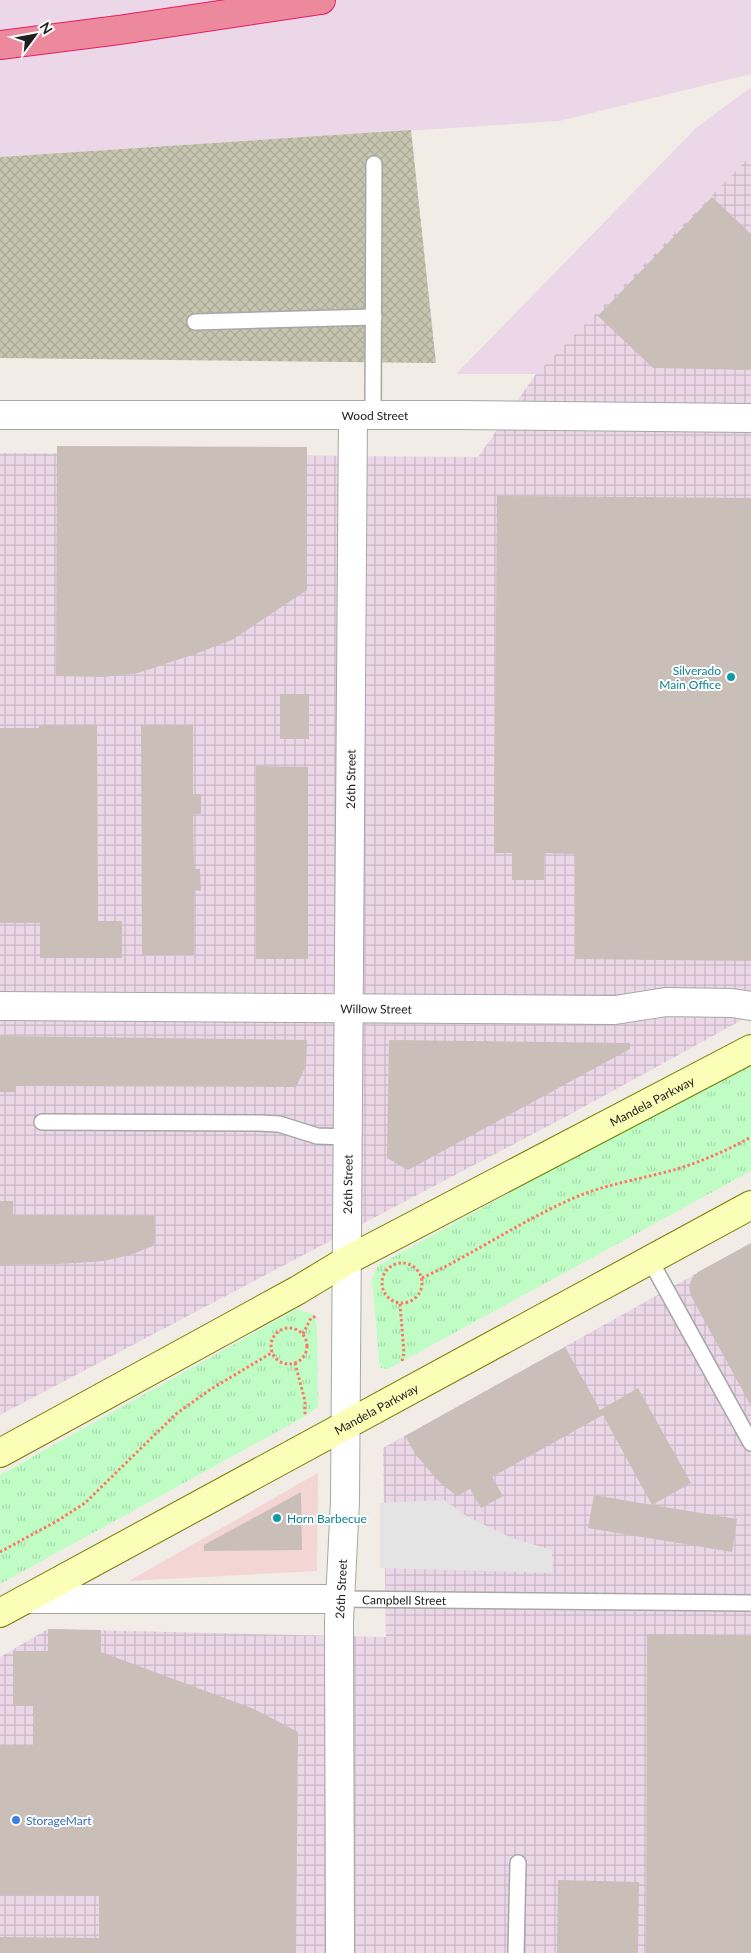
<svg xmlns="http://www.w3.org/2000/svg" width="751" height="1953" viewBox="0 0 751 1953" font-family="Lato,sans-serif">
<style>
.commercial{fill:#f3d5d4}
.industrial{fill:url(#industrial-grid)}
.railway{fill:#ebd7e7}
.construction{fill:url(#construction-cross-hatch)}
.park{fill:url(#park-tufts)}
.parking{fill:#e4e4e4}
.building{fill:#c9bfb8}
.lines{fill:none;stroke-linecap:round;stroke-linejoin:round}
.service-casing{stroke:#a7a7a7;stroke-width:18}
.minor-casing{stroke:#a7a7a7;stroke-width:30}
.secondary-casing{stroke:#727e00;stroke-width:30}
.motorway-casing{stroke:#e71b63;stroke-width:30}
.path{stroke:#ff7669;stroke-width:3;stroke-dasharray:2.5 2.5;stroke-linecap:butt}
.service{stroke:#fff;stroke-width:15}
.minor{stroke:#fff;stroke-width:28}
.secondary{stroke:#fbfeb7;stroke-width:28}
.motorway{stroke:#ed899d;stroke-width:28}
.culture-dot{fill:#0f9aa8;stroke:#fff;stroke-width:2}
.shop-dot{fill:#3f7fe0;stroke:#fff;stroke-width:2}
.labels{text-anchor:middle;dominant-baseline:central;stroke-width:4;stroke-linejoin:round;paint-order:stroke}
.street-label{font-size:12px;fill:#202020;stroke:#fff}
.culture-label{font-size:12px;fill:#0d838f;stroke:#fff;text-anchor:end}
.shop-label{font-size:12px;fill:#366cbe;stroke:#fff;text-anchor:start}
</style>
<defs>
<pattern id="industrial-grid" width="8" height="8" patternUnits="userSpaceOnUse" patternTransform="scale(1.25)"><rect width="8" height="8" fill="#ebd7e7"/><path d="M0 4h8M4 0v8" fill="none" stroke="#c9b8c6"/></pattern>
<pattern id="construction-cross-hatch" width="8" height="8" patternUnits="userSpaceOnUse" patternTransform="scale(1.25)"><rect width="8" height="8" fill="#c6c6b0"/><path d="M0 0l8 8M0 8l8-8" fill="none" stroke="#aaaa97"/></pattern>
<pattern id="park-tufts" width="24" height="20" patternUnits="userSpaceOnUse" patternTransform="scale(1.25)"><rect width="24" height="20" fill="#c0fdc5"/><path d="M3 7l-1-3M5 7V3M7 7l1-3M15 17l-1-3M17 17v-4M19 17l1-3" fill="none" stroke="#a5d9a9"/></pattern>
</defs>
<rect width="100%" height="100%" fill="#f1ede6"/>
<!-- commercial -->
<polygon class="commercial" points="318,1473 317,1571 129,1581"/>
<!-- industrial -->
<g class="industrial">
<polygon points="751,155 751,1015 569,1115 0,1415 0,453 478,457 536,374"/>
<polygon points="751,1243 751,1953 0,1953 0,1657 48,1629 386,1637 383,1448"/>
</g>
<!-- railway -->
<g class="railway">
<polygon points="0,0 751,0 751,74 559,121 0,157"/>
<polygon points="751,87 751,155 536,374 456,374 696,128"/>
</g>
<!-- construction -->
<polygon class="construction" points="411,130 436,363 0,358 0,157"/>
<!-- park -->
<g class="park">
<polygon points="751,1059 751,1171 388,1369 381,1368 379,1361 372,1279 377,1266"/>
<polygon points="297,1309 313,1314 317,1326 318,1407 304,1417 0,1584 0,1475"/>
</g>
<!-- parking -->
<polygon class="parking" points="444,1500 468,1517 512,1538 552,1550 553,1573 380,1568 380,1503"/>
<!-- building -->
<g class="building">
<polygon points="712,197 751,234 751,370 653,368 598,316"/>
<polygon points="57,446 307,447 307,590 232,640 195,654 138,673 103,677 56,676"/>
<polygon points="497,496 751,498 751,961 575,959 575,854 544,853 544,880 512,880 512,853 494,853"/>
<rect x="280" y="694" width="29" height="45"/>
<polygon points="97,725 98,921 122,921 122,958 40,958 40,923 0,923 0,728 39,728 39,726"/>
<polygon points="141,725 193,725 193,794 201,794 201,814 193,814 194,869 200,869 201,891 194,890 194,955 142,955"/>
<polygon points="256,766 308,767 308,959 256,959"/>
<polygon points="0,1036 307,1040 306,1066 296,1087 16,1086 16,1092 0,1092"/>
<polygon points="389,1040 630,1043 630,1049 408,1170 387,1158"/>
<polygon points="0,1201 13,1201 13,1215 155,1216 155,1245 133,1254 104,1261 59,1264 0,1265"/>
<polygon points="751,1243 751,1406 691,1296 689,1287 692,1278 698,1272"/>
<polygon points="565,1347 600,1410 638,1388 691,1483 652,1505 737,1519 732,1552 588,1528 594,1495 652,1505 603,1415 492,1477 503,1496 481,1508 470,1489 457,1496 440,1483 416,1455 405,1436"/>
<polygon points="301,1492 302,1550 204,1551 204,1545"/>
<polygon points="48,1629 101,1630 101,1652 254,1709 298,1732 296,1953 0,1953 0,1937 99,1938 99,1896 0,1895 0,1745 33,1745 33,1706 13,1706 13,1651 48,1651"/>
<polygon points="647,1634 751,1635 751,1953 646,1953"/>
<polygon points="558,1880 639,1882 638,1953 557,1953"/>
</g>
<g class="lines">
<defs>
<g id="service">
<polyline points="195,322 374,317"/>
<polyline points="373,416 374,164"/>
<polyline points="42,1122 259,1123 279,1124 317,1136 347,1137"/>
<polyline points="650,1260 751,1443"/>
<path id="s1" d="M339 1599 751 1603"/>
<polyline points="516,1953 518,1863"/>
</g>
<g id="minor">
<path id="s2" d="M0 415H461L751 418"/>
<path id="s3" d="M0 1006 615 1010 666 1002 732 1003 751 1006"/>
<polyline points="26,1599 339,1599"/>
<path id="s4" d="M340 1953 339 1621 345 1501 353 416"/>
</g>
<g id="secondary">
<path id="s5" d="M0 1453 298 1290 346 1261 751 1049"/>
<path id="s6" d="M0 1613 751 1205"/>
</g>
<polyline id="motorway" points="0,45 119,30 321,0"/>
</defs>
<!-- service casing -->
<use href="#service" class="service-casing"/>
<!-- minor casing -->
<use href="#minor" class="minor-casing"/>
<!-- secondary casing -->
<use href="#secondary" class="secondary-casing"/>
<!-- motorway casing -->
<use href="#motorway" class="motorway-casing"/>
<!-- path -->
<g class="path">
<circle cx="402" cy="1283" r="20"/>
<path d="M422 1278C476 1253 525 1218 581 1195 612 1183 646 1178 677 1169 703 1161 728 1150 751 1137"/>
<polyline points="400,1304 404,1353 402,1361"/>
<circle cx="289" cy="1346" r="18"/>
<polyline points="303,1334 311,1318 317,1316"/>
<polyline points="295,1363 305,1401 305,1415"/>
<polyline points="0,1552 57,1521 85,1503 176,1414 211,1389 273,1352"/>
</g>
<!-- service -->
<use href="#service" class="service"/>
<!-- minor -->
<use href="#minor" class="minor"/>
<!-- secondary -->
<use href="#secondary" class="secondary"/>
<!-- motorway -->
<use href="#motorway" class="motorway"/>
</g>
<!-- markers -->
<g class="culture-dot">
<circle cx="731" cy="677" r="5"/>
<circle cx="277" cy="1518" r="5"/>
</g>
<circle class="shop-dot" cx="16" cy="1820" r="5"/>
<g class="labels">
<!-- street labels -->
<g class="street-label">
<text stroke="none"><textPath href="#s2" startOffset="375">Wood Street</textPath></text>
<text stroke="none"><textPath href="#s4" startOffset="1174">26th Street</textPath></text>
<text stroke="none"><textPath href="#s3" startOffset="376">Willow Street</textPath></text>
<text stroke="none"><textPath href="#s5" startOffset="741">Mandela Parkway</textPath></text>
<text stroke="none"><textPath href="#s4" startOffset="769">26th Street</textPath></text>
<text stroke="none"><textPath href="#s6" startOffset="428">Mandela Parkway</textPath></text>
<text stroke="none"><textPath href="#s4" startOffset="364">26th Street</textPath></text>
<text stroke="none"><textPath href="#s1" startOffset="65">Campbell Street</textPath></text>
</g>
<!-- culture labels -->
<g class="culture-label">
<text x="721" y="670">Silverado<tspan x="721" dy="14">Main Office</tspan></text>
<text x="287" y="1518" text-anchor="start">Horn Barbecue</text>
</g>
<!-- shop labels -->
<g class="shop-label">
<text x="26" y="1820">StorageMart</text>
</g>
</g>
<!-- north arrow -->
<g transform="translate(35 35) rotate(58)" stroke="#ffffff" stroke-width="4" paint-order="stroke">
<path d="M0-4L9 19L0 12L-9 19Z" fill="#202020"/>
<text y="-8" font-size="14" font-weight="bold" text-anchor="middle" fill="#202020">N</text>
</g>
</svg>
